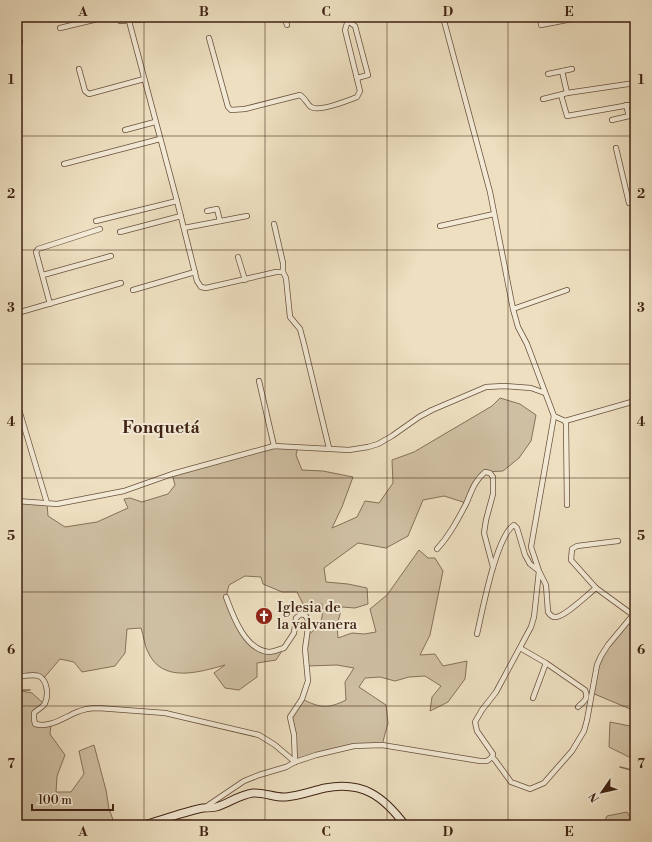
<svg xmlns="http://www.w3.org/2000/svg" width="652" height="842" viewBox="0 0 652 842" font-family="'Libre Bodoni',serif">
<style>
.green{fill:#cfbfa2;stroke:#87705a}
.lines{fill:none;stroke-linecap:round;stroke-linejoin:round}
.stream{stroke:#846d57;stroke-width:1.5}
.street-casing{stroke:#6a513e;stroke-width:6}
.secondary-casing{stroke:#3f2212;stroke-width:9}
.street{stroke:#f3ead6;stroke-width:4.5}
.secondary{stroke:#f3ead6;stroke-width:7}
.grid{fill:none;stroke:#3f2212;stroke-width:1;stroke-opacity:0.55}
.labels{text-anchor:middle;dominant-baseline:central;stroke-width:4;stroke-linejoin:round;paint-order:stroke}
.poi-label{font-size:15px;fill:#3f2212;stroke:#f3ead6;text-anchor:start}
.quarter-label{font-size:17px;font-weight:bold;fill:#3f2212;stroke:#f3ead6}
.neatline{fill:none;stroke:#3f2212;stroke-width:1.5}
.grid-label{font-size:13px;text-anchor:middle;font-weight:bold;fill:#3f2212}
</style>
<rect width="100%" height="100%" fill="#eddfc0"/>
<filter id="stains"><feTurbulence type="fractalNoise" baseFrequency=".005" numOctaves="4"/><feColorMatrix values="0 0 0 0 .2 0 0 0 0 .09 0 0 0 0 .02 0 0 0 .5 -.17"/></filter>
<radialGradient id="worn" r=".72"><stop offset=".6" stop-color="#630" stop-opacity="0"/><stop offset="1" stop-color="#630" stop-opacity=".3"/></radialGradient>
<!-- green -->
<g class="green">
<path d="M500 398 520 404 536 415 531 441 519 458 503 471 485 472 466 503 444 496 423 500 408 536 386 548 358 543 324 568 326 582 348 584 367 588 368 604 355 608 342 607 337 625 338 638 352 633 364 634 376 632 370 609 387 595 419 550 428 558H435L443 571 430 635 420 655 435 654 443 666 467 661 465 679 448 702 430 711 432 697 441 686 425 676 409 677 395 681 380 677 365 678 359 687 386 705 388 723 382 745 354 746 295 762 290 717 302 699C320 708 328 709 346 700L345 682 354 668 337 665 307 666V636C320 625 324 622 322 604H303L297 592H282L263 584 261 577 245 576 229 585 226 597 248 641 270 652 284 648 276 660 257 663V677L239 690 225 688 214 673 225 665C200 672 162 684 148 652 144 645 144 636 141 628L127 629 125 653 115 666 82 672 74 662 60 659 43 679 38 676 17 677V501L47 503 48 516 65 527 97 522 128 508 124 499 130 498 142 502 168 494 175 485 172 474 274 446 298 447 296 455 302 470 323 471 353 477 342 507 332 528 357 517 365 501 379 503 393 483 392 460 414 452 492 406Z"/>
<polygon points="635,612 635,711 592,693 601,656"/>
<polygon points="17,690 32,693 44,704 34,713 35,724 51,724 50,734 65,755 57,776 56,792 71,792 84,774 79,751 94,745 106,790 109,809 115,825 17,825"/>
<polygon points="610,722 635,727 635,760 609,747"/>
<polygon points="627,812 635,825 603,825 607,816"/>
<polygon points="175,820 192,820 197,825 170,825"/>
</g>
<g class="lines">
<!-- stream -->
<g class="stream">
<polyline points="17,690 30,690"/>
<polyline points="620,767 635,771"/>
</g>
<defs>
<g id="street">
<polyline points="116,17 120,21 172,17"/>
<polyline points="284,17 287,25"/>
<polyline points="443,17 490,192 513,309 518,327 527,344 554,416 565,421 635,401"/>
<polyline points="540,17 541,25 582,17"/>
<polyline points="129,21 177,201 197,281 201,287 206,288 276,272 283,272 286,278 290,317 300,329 304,344 329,448"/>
<polyline points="348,21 355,26 368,75 357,78"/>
<polyline points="60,28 106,17"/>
<path d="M209 38 228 107 231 110 245 109 300 95C305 98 307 104 311 107 319 112 347 101 357 97L360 91 345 30 349 17"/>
<polyline points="17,42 20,42"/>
<polyline points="79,69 85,91 89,94 144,79"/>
<polyline points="562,71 567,93"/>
<polyline points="548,74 572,69"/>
<polyline points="561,95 567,116 635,104"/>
<polyline points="543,99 567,93 635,83"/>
<polyline points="612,120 629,116 626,105"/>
<polyline points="125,130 155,122"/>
<polyline points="616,148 629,203 635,202"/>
<polyline points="64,164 160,139"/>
<polyline points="207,211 217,209 220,221"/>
<polyline points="96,221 177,201"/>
<polyline points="274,224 283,263 283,272"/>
<polyline points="440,226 494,214"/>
<polyline points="184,228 247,216"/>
<polyline points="120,232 181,216"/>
<polyline points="238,257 245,280"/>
<polyline points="43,275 111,256"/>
<polyline points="133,290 195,272"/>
<polyline points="50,304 36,252 38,249 100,229"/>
<polyline points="513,309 567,290"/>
<polyline points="17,313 121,283"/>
<polyline points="259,381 274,446"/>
<polyline points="17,403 47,503"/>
<polyline points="565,421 566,424 567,505"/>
<polyline points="17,501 57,504 124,491 172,474 274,446 349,450 368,447 378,444 392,436 419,417 432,410 486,387 504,386 531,388 545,393"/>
<path d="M437 549C449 536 457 521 466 504 471 493 474 481 485 472L490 473 493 477V494L486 520 484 533 493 567"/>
<polyline points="596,588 571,560 572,549 577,546 618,541"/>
<path d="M226 597C233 616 245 650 269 652 274 652 280 649 284 648L294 633 296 618 301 614 305 615 309 621 305 649 308 681 302 699 290 717 294 735 295 762"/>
<path d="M477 634C482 613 496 536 514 525L517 528 525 555 530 564 539 571 546 585 548 612C550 615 552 617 555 617 564 618 588 594 596 588L633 615 608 645 601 656 597 665 587 720 584 731 572 751 544 783 530 789 511 782 495 760 492 757 493 754 491 751 477 731 475 722 482 710 496 692 531 627 534 617 539 571 531 547 554 416"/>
<path d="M520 648 546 663 585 690C589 699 584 701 578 707"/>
<path d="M17 677C23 676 33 674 39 676 48 681 49 697 44 705 41 708 37 710 34 713V719L35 724C50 728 63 718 77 712 84 709 90 708 98 708L165 713 259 735 275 745 295 762"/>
<polyline points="533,698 546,663"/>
<polyline points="204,808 244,781 259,775 286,767 295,762 316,755 354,746 382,745 480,761 487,761 492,757"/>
</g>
<path id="secondary" d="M144 825C164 819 184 812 203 808 207 808 212 808 216 807 228 804 238 795 253 793 264 792 275 798 286 797 299 796 312 791 325 788 363 781 383 796 405 825"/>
</defs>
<!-- street casing -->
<use href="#street" class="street-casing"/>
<!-- secondary casing -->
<use href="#secondary" class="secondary-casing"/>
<!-- street -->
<use href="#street" class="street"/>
<!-- secondary -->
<use href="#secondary" class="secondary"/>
</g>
<!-- grid -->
<path class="grid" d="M144 17V825M265 17V825M387 17V825M508 17V825M17 136H635M17 250H635M17 364H635M17 478H635M17 592H635M17 706H635"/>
<!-- icons -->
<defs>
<symbol id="church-disc" viewBox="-11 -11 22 22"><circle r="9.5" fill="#8f2418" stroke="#f3ead6"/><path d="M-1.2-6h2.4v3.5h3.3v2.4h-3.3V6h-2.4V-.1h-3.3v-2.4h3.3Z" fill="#fff"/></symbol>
</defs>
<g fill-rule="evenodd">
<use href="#church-disc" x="254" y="606" width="20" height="20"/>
</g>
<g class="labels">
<!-- poi labels -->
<g class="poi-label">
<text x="277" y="607">Iglesia de<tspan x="277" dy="17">la valvanera</tspan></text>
</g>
<!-- quarter labels -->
<g class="quarter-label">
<text x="161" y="428">Fonquetá</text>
</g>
</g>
<!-- margin -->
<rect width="652" height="842" fill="none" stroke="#eddfc0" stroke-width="44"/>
<!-- north arrow -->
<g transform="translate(602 792) rotate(236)" stroke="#f3ead6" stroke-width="3" paint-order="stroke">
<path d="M0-3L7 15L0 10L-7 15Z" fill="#3f2212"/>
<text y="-6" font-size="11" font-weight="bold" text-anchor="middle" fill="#3f2212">N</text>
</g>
<!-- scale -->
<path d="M32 804v6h81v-6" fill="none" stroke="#3f2212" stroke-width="2"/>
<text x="38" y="804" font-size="12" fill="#3f2212" stroke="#f3ead6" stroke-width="3" paint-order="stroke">100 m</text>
<rect x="22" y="22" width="608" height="798" class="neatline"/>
<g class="grid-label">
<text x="83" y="16">A</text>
<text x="204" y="16">B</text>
<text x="326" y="16">C</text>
<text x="448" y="16">D</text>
<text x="569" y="16">E</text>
<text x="11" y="84">1</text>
<text x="641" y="84">1</text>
<text x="11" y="198">2</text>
<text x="641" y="198">2</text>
<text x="11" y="312">3</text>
<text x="641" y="312">3</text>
<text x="11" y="426">4</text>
<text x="641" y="426">4</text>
<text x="11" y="540">5</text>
<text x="641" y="540">5</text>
<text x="11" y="654">6</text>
<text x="641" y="654">6</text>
<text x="11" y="768">7</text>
<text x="641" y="768">7</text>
<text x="83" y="836">A</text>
<text x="204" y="836">B</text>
<text x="326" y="836">C</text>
<text x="448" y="836">D</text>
<text x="569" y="836">E</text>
</g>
<rect width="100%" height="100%" filter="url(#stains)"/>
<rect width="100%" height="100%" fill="url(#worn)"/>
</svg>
